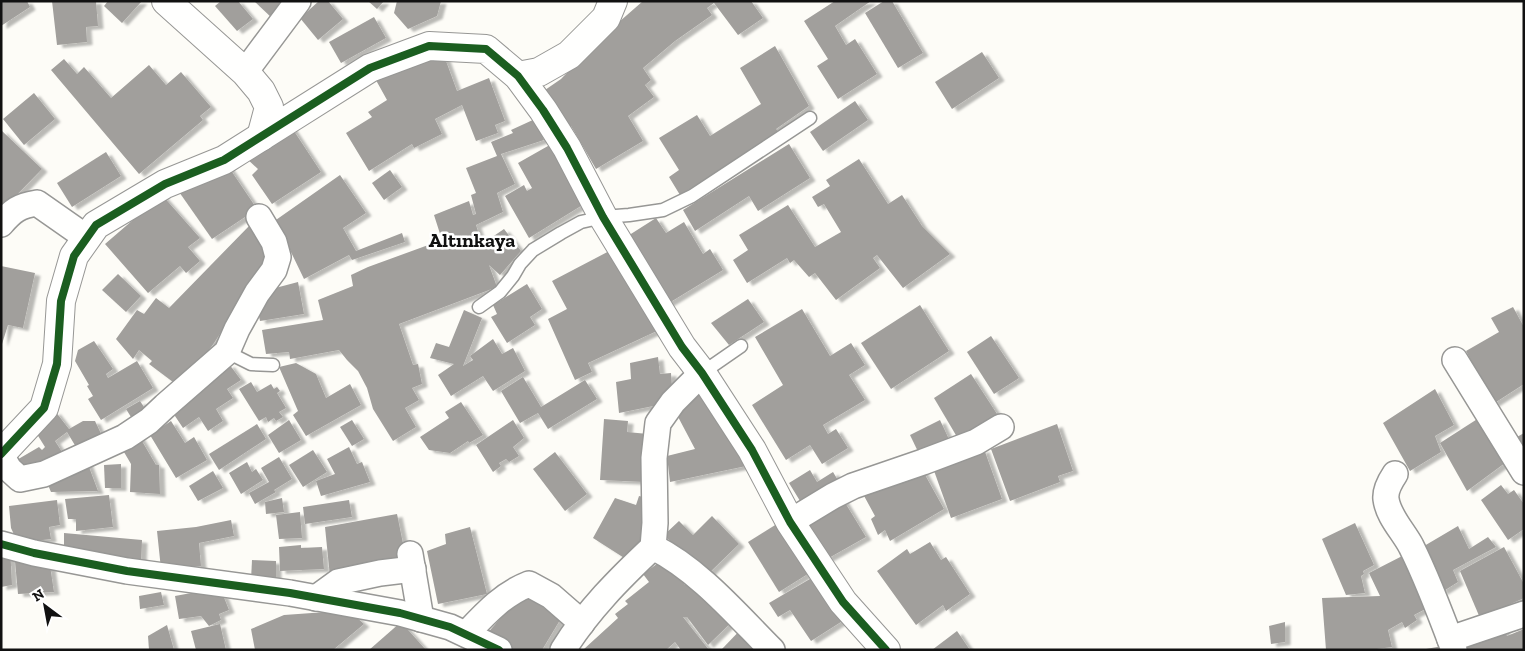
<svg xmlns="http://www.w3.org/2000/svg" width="1525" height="651" viewBox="0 0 1525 651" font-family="'Zilla Slab',serif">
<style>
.building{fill:#a19f9c;filter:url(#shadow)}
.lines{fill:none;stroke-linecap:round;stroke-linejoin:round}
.service-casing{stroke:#979795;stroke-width:15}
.minor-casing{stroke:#979795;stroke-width:28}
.tertiary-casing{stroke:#979795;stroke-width:30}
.service{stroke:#fffffe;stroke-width:12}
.minor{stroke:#fffffe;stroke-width:25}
.tertiary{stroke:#fffffe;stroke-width:28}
.cycleway-casing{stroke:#fff;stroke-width:11}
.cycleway{stroke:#1b5e20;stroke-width:8}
.labels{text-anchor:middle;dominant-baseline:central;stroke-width:5;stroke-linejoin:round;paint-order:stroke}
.quarter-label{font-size:20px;font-weight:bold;fill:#111;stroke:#fff}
</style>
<defs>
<filter id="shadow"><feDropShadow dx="5.5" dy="3" stdDeviation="1" flood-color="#0004"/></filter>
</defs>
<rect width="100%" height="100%" fill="#fdfcf7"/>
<!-- building -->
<g class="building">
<polygon points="1,1 27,1 30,7 1,26"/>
<polygon points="52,1 96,1 98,26 86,27 87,42 57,45"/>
<polygon points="108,1 142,1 122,23 104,6"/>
<polygon points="221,1 238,1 253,19 237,31 215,6"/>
<polygon points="254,1 290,1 273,19"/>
<polygon points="319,1 328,1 343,19 318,40 300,18"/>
<polygon points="368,1 384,1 377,9"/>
<polygon points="397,1 441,1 437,16 408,29 394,13"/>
<polygon points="643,1 751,1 763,18 738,35 714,3 707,8 712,15 675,41 643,68 651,80 645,85 654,97 628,116 643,141 596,169 571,126 567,127 545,90 561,79 603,36"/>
<polygon points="835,1 871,1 835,26 846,45 855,39 877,74 838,99 817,66 828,59 804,21"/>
<polygon points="884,1 892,1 923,53 898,68 865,13"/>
<polygon points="374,17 386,38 341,63 329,42"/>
<polygon points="775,46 809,106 776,129 780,133 680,195 669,177 679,170 659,138 697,115 710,136 761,104 740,68"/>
<polygon points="442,50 457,91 489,78 505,121 495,125 498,133 476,141 462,105 435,119 442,134 414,148 412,144 369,171 346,133 372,117 368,112 387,100 372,73"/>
<polygon points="982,52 999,78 952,109 935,82"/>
<polygon points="64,59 77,74 84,67 111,98 149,65 166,85 181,72 211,107 200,116 203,120 139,174 51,70"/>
<polygon points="34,93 55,119 24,145 3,119"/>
<polygon points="855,101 868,120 823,151 810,132"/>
<polygon points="535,119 544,140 501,154 515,184 497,193 503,212 476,225 482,244 504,229 521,251 500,275 489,265 497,287 399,324 413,365 418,364 422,384 412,388 419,400 405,408 416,427 393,441 373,409 367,388 358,371 347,360 339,350 290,359 289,352 266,354 262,330 323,320 318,300 353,286 351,275 368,267 442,240 434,215 469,201 473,215 476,214 471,195 476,193 466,168 497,156 491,142 513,133 511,130"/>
<polygon points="290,125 321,172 272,204 252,175 258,169 245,157"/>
<polygon points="1,130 42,169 1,211"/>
<polygon points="555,142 589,201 529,238 505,196 524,185 527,191 532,188 518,163"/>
<polygon points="789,144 810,178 758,211 749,196 695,231 683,210"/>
<polygon points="106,152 121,176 72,207 57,183"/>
<polygon points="859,159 888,204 902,195 922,226 950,254 903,288 877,255 873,258 880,268 836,300 815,273 809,277 794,260 790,263 787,258 747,283 733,260 748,250 739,235 788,205 815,247 841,232 824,204 818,207 812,197 830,186 826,180"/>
<polygon points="224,160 257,209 212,239 177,189"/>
<polygon points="390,170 402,187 384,200 372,183"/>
<polygon points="340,175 366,213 343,228 356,251 402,233 405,242 352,260 349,255 304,279 289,248 273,222"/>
<polygon points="162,195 200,238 188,247 200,261 186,273 180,266 148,293 105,244"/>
<polygon points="656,218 666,233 684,222 703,254 710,249 723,270 664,306 623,239"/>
<polygon points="250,225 273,252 214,343 181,388 149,364 152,361 139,350 133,359 116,339 137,310 144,314 156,298 169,308"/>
<polygon points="615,248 659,330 588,363 592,372 575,380 548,319 567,309 552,281"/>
<polygon points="1,266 35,273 23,328 8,325 2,344"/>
<polygon points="118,274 141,296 126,312 102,290"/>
<polygon points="298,282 304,314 260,321 256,302 264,291"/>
<polygon points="527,284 542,309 530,317 535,325 507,343 491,317 497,314 493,305"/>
<polygon points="748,299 764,322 729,345 711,323"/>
<polygon points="920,305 949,351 891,389 861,343"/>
<polygon points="1513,307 1524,327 1524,384 1493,404 1466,351 1499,332 1491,318"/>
<polygon points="802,309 830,356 851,343 865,365 849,375 865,400 823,425 828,434 836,429 848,448 822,464 810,445 786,460 752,405 783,385 755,337"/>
<polygon points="464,310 482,318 463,366 473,360 470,356 493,339 502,354 513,348 525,371 493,391 483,376 451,396 438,375 454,364 430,358 436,343 449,347"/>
<polygon points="991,336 1019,378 994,394 967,352"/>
<polygon points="94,341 113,369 106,374 108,378 137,361 153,388 101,420 88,399 93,396 87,386 89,385 75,361 78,350"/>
<polygon points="658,357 660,374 671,373 673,402 619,413 616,382 631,379 630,363"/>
<polygon points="296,363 316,374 326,398 350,384 361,405 306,436 293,415 298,411 279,367"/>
<polygon points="229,364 241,380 227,389 233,398 216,409 223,421 208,431 199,417 183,428 169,407"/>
<polygon points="971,374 999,417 960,442 934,398"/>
<polygon points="523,377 541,407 585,380 597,399 548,429 538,413 520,423 501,391"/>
<polygon points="251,382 257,392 271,384 274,389 277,387 280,391 277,393 286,408 279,412 283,417 276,421 274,418 268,422 266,417 259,421 239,389"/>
<polygon points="709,383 751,465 670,482 667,456 695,449 676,413"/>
<polygon points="1435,389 1454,425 1435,436 1441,452 1410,471 1383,423"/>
<polygon points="140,401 150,416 136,425 126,409"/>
<polygon points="461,402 483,435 469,443 468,441 450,453 429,450 420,437 449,418 445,412"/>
<polygon points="55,411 69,429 83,421 95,421 103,438 79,452 67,432 55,441 64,455 24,474 15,461 39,447 42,450 45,447 35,431"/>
<polygon points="1482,416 1509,460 1467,491 1440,443"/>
<polygon points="604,419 628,421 627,432 648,434 645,482 600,480"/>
<polygon points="289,420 301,440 279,453 268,435"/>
<polygon points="352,420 364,439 352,446 340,427"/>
<polygon points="513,420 524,438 513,447 519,456 509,462 506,459 499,463 501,466 493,472 476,445"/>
<polygon points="940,420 954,450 923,462 910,435"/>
<polygon points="171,421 185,443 194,437 207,460 176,478 150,435"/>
<polygon points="257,424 266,439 219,470 209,454"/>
<polygon points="1057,424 1073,471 1058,476 1060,482 1010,501 991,449"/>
<polygon points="1524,433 1524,450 1517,437"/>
<polygon points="139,436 156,465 159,465 160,494 130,492 131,464 121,447"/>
<polygon points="349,447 357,464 362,462 370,482 321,496 316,481 335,474 327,459"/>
<polygon points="984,449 1002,499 951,518 933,468"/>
<polygon points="313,450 327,472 303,487 289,465"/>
<polygon points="555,452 587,494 565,511 533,469"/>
<polygon points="279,457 292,479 274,490 276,492 255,504 249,493 269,482 261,468"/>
<polygon points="86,459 98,491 51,492 45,478"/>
<polygon points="247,462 252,472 256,469 263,480 241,494 229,473"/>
<polygon points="121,464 121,488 105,488 104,465"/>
<polygon points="919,464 944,509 890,541 885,530 878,535 871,519 875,516 863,494"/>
<polygon points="810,470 817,482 833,472 842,487 805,509 789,483"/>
<polygon points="213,471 223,488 198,501 189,486"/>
<polygon points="1501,485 1508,494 1514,490 1524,504 1524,529 1508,540 1481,500"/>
<polygon points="109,495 113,527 76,531 76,519 68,519 65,499"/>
<polygon points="639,496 652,499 648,538 629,561 593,538 615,498 636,505"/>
<polygon points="841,496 866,537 827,559 803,519"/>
<polygon points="282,498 284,512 266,514 265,502"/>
<polygon points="57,500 60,525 49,527 51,539 18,543 11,528 9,506"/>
<polygon points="349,500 352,517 305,524 303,507"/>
<polygon points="300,512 302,538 279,539 276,515"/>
<polygon points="397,514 407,563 330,577 325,527"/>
<polygon points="712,516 739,544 705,577 664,535 679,521 693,535"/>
<polygon points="231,520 234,536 199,543 201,566 161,569 157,531 196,527"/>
<polygon points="780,522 811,572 779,592 748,542"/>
<polygon points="1355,523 1374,565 1363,571 1364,574 1361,576 1365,593 1346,595 1322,539"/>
<polygon points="1458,526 1469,549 1488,537 1496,547 1453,570 1458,582 1442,592 1419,549"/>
<polygon points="470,527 487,594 438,604 427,551 446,544 445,534"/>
<polygon points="64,533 142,540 141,565 64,554"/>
<polygon points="930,542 941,560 946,557 970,594 946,611 943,605 916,625 877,571 907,549 910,554"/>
<polygon points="301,545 301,548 322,547 324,569 280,571 279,547"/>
<polygon points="10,546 12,585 1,587 1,547"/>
<polygon points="1504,547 1524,584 1524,598 1480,618 1460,571"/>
<polygon points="1410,552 1433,605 1414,615 1417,620 1405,628 1402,622 1388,630 1392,647 1369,650 1326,650 1322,598 1380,596 1369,573"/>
<polygon points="665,558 685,585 695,575 738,616 708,645 687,617 683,617 709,650 681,650 675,642 666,650 585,650 584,649 618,618 615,614 628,604 625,601 649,582 643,574"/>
<polygon points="49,559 54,592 18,594 15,561"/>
<polygon points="252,560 276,561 276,580 251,580"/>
<polygon points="815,576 844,620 811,641 790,610 778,617 769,603"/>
<polygon points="202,591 223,595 229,610 219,614 221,620 209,626 201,616 179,619 175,596"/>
<polygon points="161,592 164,605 140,609 139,596"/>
<polygon points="523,592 560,620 542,650 494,650 485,636"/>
<polygon points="339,602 364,624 333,650 255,650 251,629 284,615 326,612"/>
<polygon points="401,622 426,650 369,650"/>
<polygon points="1285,622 1285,642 1271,644 1269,626"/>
<polygon points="747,623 754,650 721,650"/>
<polygon points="220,624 226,650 196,650 191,631"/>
<polygon points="167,625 174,650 149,650 148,636"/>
<polygon points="1503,627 1507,636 1524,629 1524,650 1463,650 1461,641"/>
<polygon points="957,631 970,650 932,650"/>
<polygon points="1448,645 1448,650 1426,650 1426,649"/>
</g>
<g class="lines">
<defs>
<g id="service">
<polyline points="479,307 500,292 513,276 520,264 533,250 561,233 581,222 603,217 629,215 663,210 692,196 810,118"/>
<polyline points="227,352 251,364 273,365"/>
<polyline points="702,373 741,346"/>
</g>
<g id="minor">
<polyline points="245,72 298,1"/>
<path d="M1 224C13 210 19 206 37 203L87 238"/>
<polyline points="1455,360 1524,472"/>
<polyline points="1,455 9,469 20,479 44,474 125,437 149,421 165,406 227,352 237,329 257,293 274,270 278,257 274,242 259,217"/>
<path d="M1395 474C1391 480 1385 491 1386 499 1388 516 1403 531 1411 546 1428 580 1441 615 1454 650"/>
<polyline points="790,522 833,496 853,486 923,462 976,442 1001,427"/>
<polyline points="1,544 34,553 127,571 290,593 400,613 450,627 499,650"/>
<path d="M653 547C699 570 736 614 772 650"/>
<polyline points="410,554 421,619"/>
<polyline points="316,598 338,582 380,573 413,569"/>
<path d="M466 634C485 614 503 594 529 584L551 596 582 623"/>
<polyline points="1450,639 1524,614"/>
<path d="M563 650C588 610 619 579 653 547L655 523 654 458 658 423 673 402 702 373"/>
</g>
<g id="tertiary">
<polyline points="166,1 245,72 261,91 269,107 261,137"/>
<polyline points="518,76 539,72 569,55 606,18 613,1"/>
<polyline points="1,454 44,408 57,364 61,301 74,256 96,225 165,184 224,160 370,68 429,46 486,49 518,76 543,110 567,148 603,217 682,347 702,373 752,450 790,522 843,602 886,650"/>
</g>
</defs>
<!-- service casing -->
<use href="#service" class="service-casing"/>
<!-- minor casing -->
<use href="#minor" class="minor-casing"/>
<!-- tertiary casing -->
<use href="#tertiary" class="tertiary-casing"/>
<!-- service -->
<use href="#service" class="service"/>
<!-- minor -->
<use href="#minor" class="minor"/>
<!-- tertiary -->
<use href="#tertiary" class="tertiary"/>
<defs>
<g id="cycleway">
<polyline points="1,454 44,408 57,364 61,301 74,256 96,225 165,184 224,160 370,68 429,46 486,49 518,76 543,110 567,148 603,217 682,347 702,373 752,450 790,522 843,602 886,650"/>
<polyline points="1,544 34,553 127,571 290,593 400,613 450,627 499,650"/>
</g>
</defs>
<!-- cycleway casing -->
<use href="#cycleway" class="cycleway-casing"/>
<!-- cycleway -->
<use href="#cycleway" class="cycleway"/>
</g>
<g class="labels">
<!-- quarter labels -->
<g class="quarter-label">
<text x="472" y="240">Altınkaya</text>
</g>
</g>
<!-- border -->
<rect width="1525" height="651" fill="none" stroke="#111111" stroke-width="5"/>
<!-- north arrow -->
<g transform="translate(45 606) rotate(328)" stroke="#ffffff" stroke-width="4" paint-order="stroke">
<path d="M0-4L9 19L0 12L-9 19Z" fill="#111111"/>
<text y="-8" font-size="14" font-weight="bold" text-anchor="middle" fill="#111111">N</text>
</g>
</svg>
